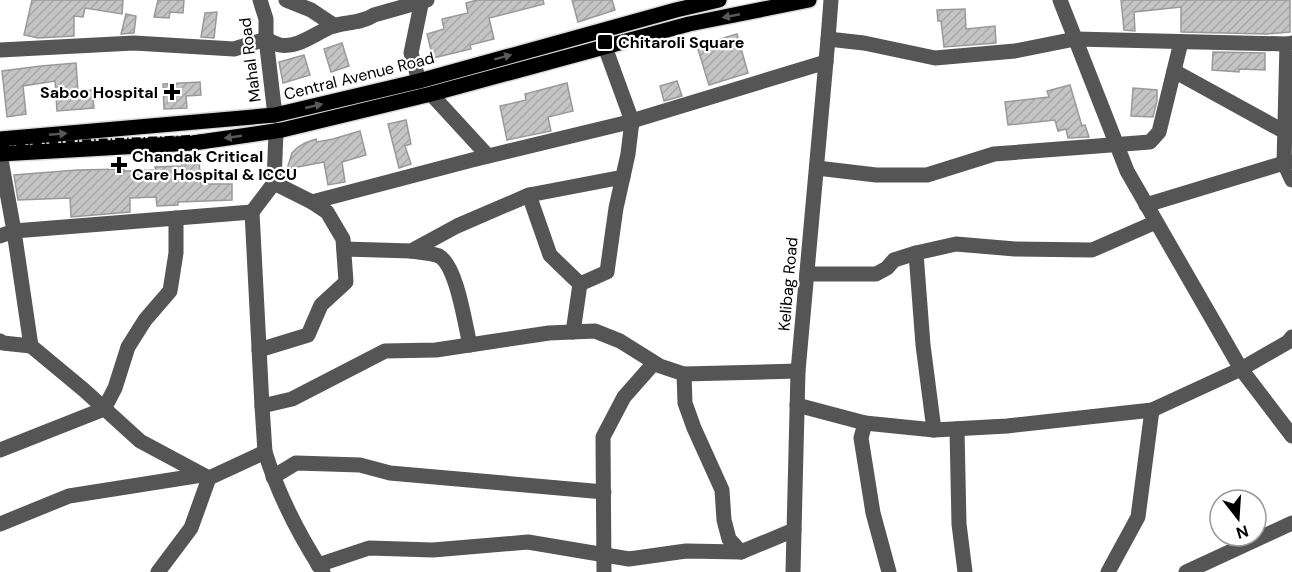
<svg xmlns="http://www.w3.org/2000/svg" width="1292" height="572" viewBox="0 0 1292 572" font-family="'DM Sans',sans-serif">
<style>
.building{fill:url(#building-hatch);stroke:#999;stroke-width:1.5}
.lines{fill:none;stroke-linecap:round;stroke-linejoin:round}
.major-casing{stroke:#dbdbdb;stroke-width:18}
.minor{stroke:#555;stroke-width:15}
.major{stroke:#000;stroke-width:15}
.rail{stroke:#000;stroke-width:4;stroke-dasharray:9 3 1.5 3;stroke-linecap:butt}
.oneway{fill:#595959}
.poi-dot{fill:#000;stroke:#fff;stroke-width:2}
.labels{text-anchor:middle;dominant-baseline:central;stroke-width:4.5;stroke-linejoin:round;paint-order:stroke}
.poi-label{font-size:16px;font-weight:bold;fill:#000;stroke:#fff;text-anchor:start}
.street-label{font-size:16px;fill:#000;stroke:#fff}
</style>
<defs>
<pattern id="building-hatch" width="6" height="6" patternUnits="userSpaceOnUse" patternTransform="scale(1.5)"><rect width="6" height="6" fill="#c4c4c4"/><path d="M-1 1l2-2M0 6l6-6M5 7l2-2" fill="none" stroke="#a7a7a7"/></pattern>
</defs>
<rect width="100%" height="100%" fill="#fff"/>
<!-- building -->
<g class="building">
<polygon points="32,0 123,0 122,14 85,8 83,17 74,16 74,36 38,38 24,35"/>
<polygon points="158,0 184,0 183,13 170,12 169,18 154,17"/>
<polygon points="477,0 543,0 544,4 489,18 494,39 470,45 471,49 433,58 427,34 444,29 442,19 468,13 466,3"/>
<polygon points="572,0 612,0 615,10 578,22"/>
<polygon points="1121,0 1290,0 1290,32 1266,34 1181,32 1181,7 1134,12 1135,31 1124,30"/>
<polygon points="965,9 966,29 995,26 996,43 944,47 941,21 938,21 937,10"/>
<polygon points="217,12 214,38 201,37 205,13"/>
<polygon points="126,14 136,16 134,33 121,34"/>
<polygon points="737,34 748,73 709,85 697,46"/>
<polygon points="342,43 349,66 331,72 324,49"/>
<polygon points="1213,52 1265,53 1265,70 1239,69 1239,72 1212,70"/>
<polygon points="304,55 310,75 283,83 279,62"/>
<polygon points="76,63 78,91 92,90 94,108 57,111 55,81 23,86 26,114 7,117 2,71 41,66"/>
<polygon points="677,81 682,96 664,101 660,86"/>
<polygon points="200,82 201,95 186,96 187,108 164,109 163,84"/>
<polygon points="567,83 573,111 548,117 551,131 507,140 500,106 526,100 525,94"/>
<polygon points="1070,85 1082,126 1085,125 1089,137 1068,138 1066,129 1058,131 1055,120 1008,125 1005,102 1049,97 1047,91"/>
<polygon points="1133,88 1157,90 1157,101 1153,117 1131,116"/>
<polygon points="406,120 411,144 405,146 411,164 399,168 388,124"/>
<polygon points="360,131 366,155 342,162 345,182 328,185 324,162 287,169 292,153 298,147 305,143 316,139 317,142 333,139"/>
<polygon points="199,162 201,184 232,184 232,200 178,202 178,205 157,206 156,197 130,198 130,212 71,217 70,198 18,200 15,182 14,175 77,170 124,169 124,171 156,170 155,167 182,166 182,163"/>
</g>
<g class="lines">
<defs>
<g id="major">
<polyline points="0,139 275,115 419,81 676,10 719,0"/>
<polyline points="0,154 193,143 282,130 431,94 689,24 809,0"/>
</g>
</defs>
<!-- major casing -->
<use href="#major" class="major-casing"/>
<!-- minor -->
<g class="minor">
<polyline points="260,0 266,19 266,39 275,115"/>
<polyline points="286,0 311,10 335,26"/>
<polyline points="1060,0 1127,171 1241,369 1292,436"/>
<polyline points="828,39 864,43 935,58 1015,51 1075,39 1287,44"/>
<path d="M0 50 134 43 234 49 266 39C270 41 275 44 280 45 297 49 317 32 333 26 347 22 362 23 374 15L427 0"/>
<polyline points="1174,71 1285,132"/>
<polyline points="419,81 411,53 422,0"/>
<polyline points="431,94 488,156"/>
<polyline points="1292,162 1284,163 1292,180"/>
<polyline points="817,168 876,175 927,175 994,154 1150,142 1159,132 1181,42"/>
<polyline points="529,195 550,255 580,284"/>
<polyline points="312,202 472,160 625,123 826,62"/>
<polyline points="1146,205 1284,163 1287,44 1292,43"/>
<polyline points="252,212 274,183 276,131"/>
<polyline points="0,236 14,231 0,154"/>
<polyline points="344,249 411,251 457,226 529,195 623,177"/>
<path d="M411 251C418 252 432 253 439 256 457 266 465 325 470 345"/>
<polyline points="807,274 876,274 887,268 894,260 916,253"/>
<polyline points="573,332 580,284 607,272 616,208 628,154 632,121 605,47"/>
<polyline points="0,341 3,343 31,346 14,231 252,212 262,406"/>
<polyline points="31,346 84,390 140,441 209,478"/>
<polyline points="259,350 308,335 321,305 346,282 343,239 327,212 312,202 274,183"/>
<polyline points="684,374 798,371"/>
<polyline points="797,405 865,423 934,430 1007,426 1152,410 1241,369 1288,342 1292,337"/>
<polyline points="865,423 861,438 873,513 889,572"/>
<polyline points="957,429 959,524 965,572"/>
<polyline points="934,430 923,345 916,253 956,244 1015,249 1092,250 1156,222"/>
<polyline points="0,450 104,409 115,388 128,347 145,320 170,291 176,253 176,218"/>
<polyline points="265,452 262,406 292,399 385,351 436,350 549,333 595,331 620,341 660,366 684,374 685,403 694,428 722,490 724,520 729,539 741,552 794,530"/>
<polyline points="273,477 296,463 360,465 390,473 604,492"/>
<polyline points="0,524 69,496 202,475"/>
<polyline points="318,565 369,548 433,550 528,542 629,559 686,551 741,552"/>
<path d="M158 572 191 528 209 478 265 452C278 494 299 535 323 572"/>
<polyline points="604,572 603,437 624,397 654,363"/>
<polyline points="793,572 798,371 828,39 831,0"/>
<polyline points="1108,572 1138,517 1152,410"/>
<polyline points="1186,572 1292,523"/>
</g>
<!-- major -->
<use href="#major" class="major"/>
<!-- rail -->
<path class="rail" d="M0 148C70 140 141 140 212 136 251 134 289 127 326 119L779 4 801 0"/>
</g>
<!-- one-way arrows -->
<defs><path id="oneway-solid" d="M-6-.8H1V-3.2L6.5 0L1 3.2V.8H-6Z" transform="scale(1.5)"/></defs>
<g class="oneway">
<use href="#oneway-solid" transform="translate(731 16) rotate(169)"/>
<use href="#oneway-solid" transform="translate(503 57) rotate(-15)"/>
<use href="#oneway-solid" transform="translate(314 106) rotate(-13)"/>
<use href="#oneway-solid" transform="translate(58 134) rotate(-5)"/>
<use href="#oneway-solid" transform="translate(233 137) rotate(172)"/>
</g>
<!-- markers -->
<g class="poi-dot">
<rect x="597" y="34" width="16" height="16" rx="3"/>
<path d="M169 83h6v6h6v6h-6v6h-6v-6h-6v-6h6z"/>
<path d="M116 156h6v6h6v6h-6v6h-6v-6h-6v-6h6z"/>
</g>
<g class="labels">
<!-- poi labels -->
<g class="poi-label">
<text x="618" y="42">Chitaroli Square</text>
<text x="158" y="92" text-anchor="end">Saboo Hospital</text>
<text x="132" y="156">Chandak Critical<tspan x="132" dy="18">Care Hospital &amp; ICCU</tspan></text>
</g>
<!-- street labels -->
<g class="street-label">
<text transform="translate(250 60) rotate(-97)">Mahal Road</text>
<text transform="translate(359 76) rotate(-14)">Central Avenue Road</text>
<text transform="translate(788 284) rotate(-85)">Kelibag Road</text>
</g>
</g>
<!-- north arrow -->
<g transform="translate(1238 518) rotate(163)"><circle r="28" fill="#ffffff" stroke="#999999" stroke-width="1.5"/>
<path d="M0-4.5L10 22L0 15L-10 22Z" fill="#000000"/>
<text y="-9" font-size="16" font-weight="bold" text-anchor="middle" fill="#000000">N</text>
</g>
</svg>
